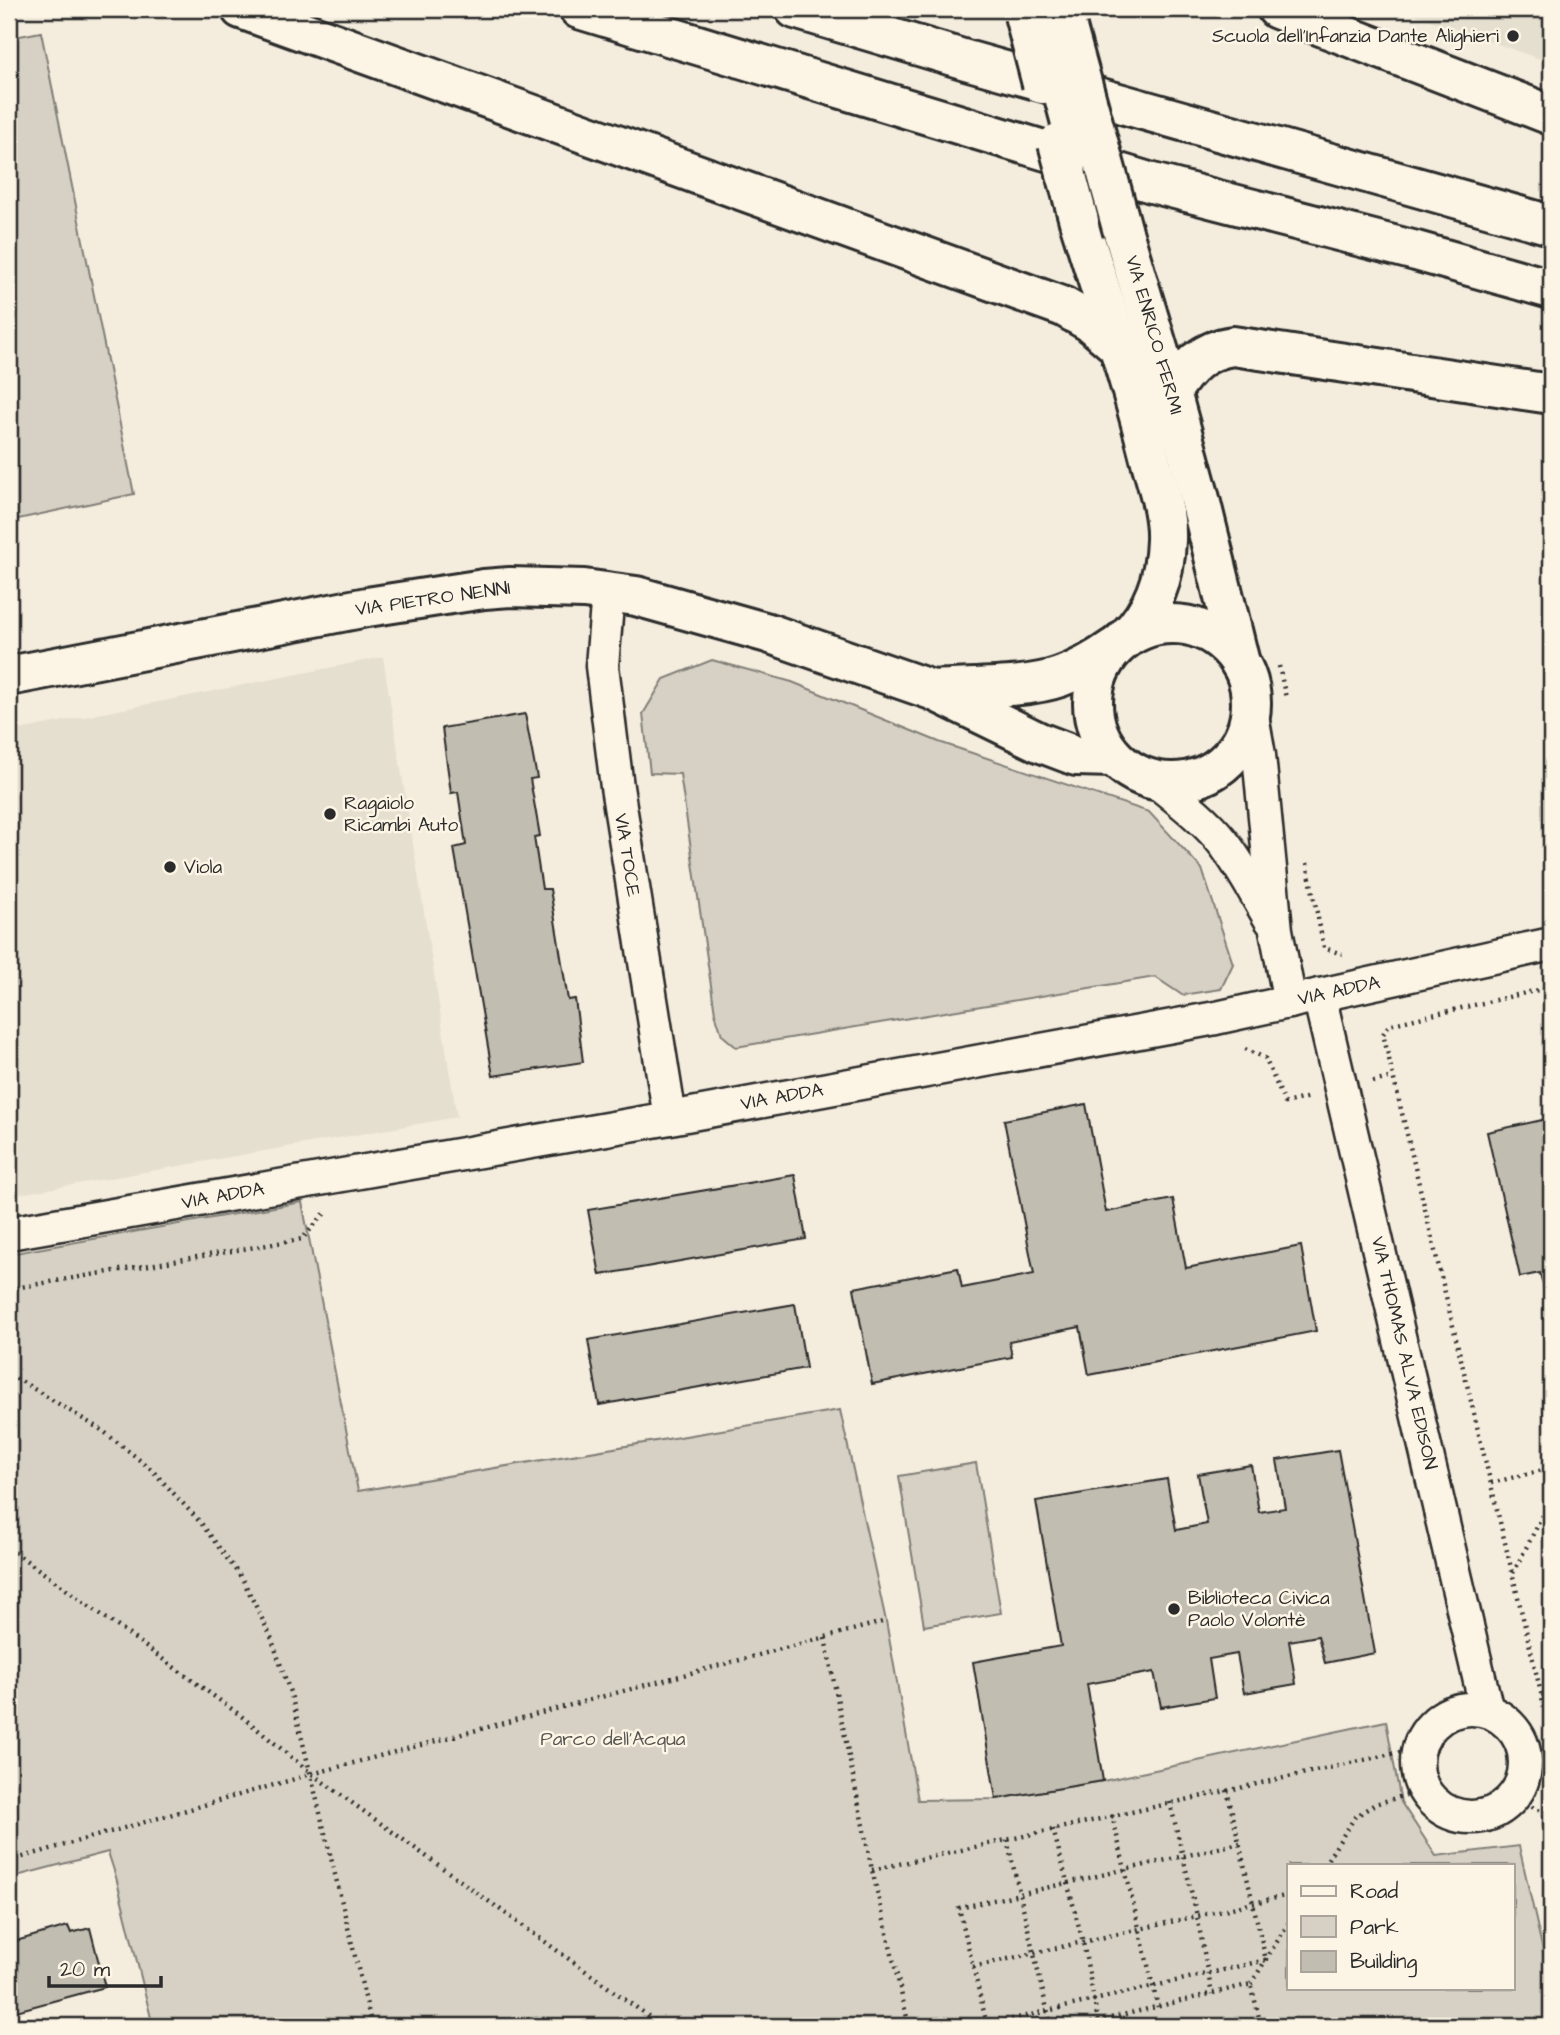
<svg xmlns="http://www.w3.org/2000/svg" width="1560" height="2035" viewBox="0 0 1560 2035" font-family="'Architects Daughter',sans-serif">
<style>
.built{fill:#e5dfd0}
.green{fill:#d6d1c4;stroke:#807e78;stroke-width:2;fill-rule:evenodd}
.building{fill:#c2bdb1;stroke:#2b2b2b;stroke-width:2}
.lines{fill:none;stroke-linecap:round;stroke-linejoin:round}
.street-casing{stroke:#2b2b2b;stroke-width:37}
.secondary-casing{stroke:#2b2b2b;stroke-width:44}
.highway-casing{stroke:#2b2b2b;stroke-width:44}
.path{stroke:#2b2b2b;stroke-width:4.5;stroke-dasharray:2 5;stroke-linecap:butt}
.street{stroke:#fcf5e5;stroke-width:32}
.secondary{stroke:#fcf5e5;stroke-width:38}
.highway{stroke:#fcf5e5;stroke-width:38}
.secondary-bridge-casing{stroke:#2b2b2b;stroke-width:44;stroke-linecap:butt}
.highway-bridge-casing{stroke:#2b2b2b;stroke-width:44;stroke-linecap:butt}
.secondary-bridge{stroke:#fcf5e5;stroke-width:38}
.highway-bridge{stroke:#fcf5e5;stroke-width:38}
.poi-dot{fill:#2b2b2b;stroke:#fcf5e5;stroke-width:2.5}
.labels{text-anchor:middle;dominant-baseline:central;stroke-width:5;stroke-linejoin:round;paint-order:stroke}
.poi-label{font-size:19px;fill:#2b2b2b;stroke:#fcf5e5;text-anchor:start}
.street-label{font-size:19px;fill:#2b2b2b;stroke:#fcf5e5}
.park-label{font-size:19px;fill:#565451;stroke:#fcf5e5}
</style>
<rect width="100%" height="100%" fill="#f4edde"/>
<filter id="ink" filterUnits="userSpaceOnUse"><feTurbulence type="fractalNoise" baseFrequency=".0143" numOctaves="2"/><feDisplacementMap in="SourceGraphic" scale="14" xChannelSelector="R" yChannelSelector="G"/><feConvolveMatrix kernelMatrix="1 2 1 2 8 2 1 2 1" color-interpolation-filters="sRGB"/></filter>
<g filter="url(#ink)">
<!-- built -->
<g class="built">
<polygon points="1399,9 1551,9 1551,63"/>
<polygon points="383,657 457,1117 9,1196 9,732"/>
</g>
<!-- green -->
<g class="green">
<polygon points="41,32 134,494 9,521 9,38"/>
<polygon points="712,660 792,682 939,742 1149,812 1202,869 1233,964 1221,989 1182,995 1155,977 736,1047 722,1035 715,1013 680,774 650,773 643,714 664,679"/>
<path d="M302 1202 358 1491 840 1410 886 1621 918 1800 996 1799 1103 1781 1386 1721 1401 1802 1436 1856 1519 1846 1551 1986V2026H153L116 1877 108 1852 9 1878V1254ZM1513 1865V1988H1289V1865Z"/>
<polygon points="976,1463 1001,1613 924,1626 899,1476"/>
</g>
<!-- building -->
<g class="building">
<polygon points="525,714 537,778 530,779 540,836 534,837 542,889 550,889 568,1000 575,999 583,1062 493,1076 454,848 466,845 458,792 451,793 442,728"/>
<polygon points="1086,1104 1106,1212 1173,1199 1186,1268 1301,1246 1316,1331 1089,1375 1080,1327 1009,1341 1012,1357 872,1384 854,1288 958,1268 962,1288 1034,1274 1004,1120"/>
<polygon points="1551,1118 1551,1319 1540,1273 1520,1277 1487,1132"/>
<polygon points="795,1175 806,1239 600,1275 588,1210"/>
<polygon points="795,1304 806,1368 599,1405 588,1340"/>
<polygon points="1338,1450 1375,1653 1325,1663 1318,1636 1289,1641 1296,1684 1244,1693 1237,1654 1209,1659 1215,1698 1161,1707 1154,1672 1087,1684 1103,1781 996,1799 973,1662 1061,1646 1036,1501 1167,1479 1176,1530 1207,1524 1198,1474 1251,1465 1259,1512 1285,1508 1277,1460"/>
<polygon points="68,1926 71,1933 90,1928 105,1987 9,2013 9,1943"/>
</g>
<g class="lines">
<defs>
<g id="street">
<polyline points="608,592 602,666 617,787 670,1118"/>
<polyline points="1251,710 1259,755 1276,930 1290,1002"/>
<path d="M1157 782C1179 800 1203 818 1222 841 1241 865 1255 893 1271 920"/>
<polyline points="1319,995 1487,1711"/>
<polyline points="9,1233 670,1118 1216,1018 1551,944"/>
<circle cx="1471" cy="1763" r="54"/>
</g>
<g id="secondary">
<path d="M1079 221C1104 301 1131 381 1151 462 1158 487 1167 514 1166 540 1165 577 1153 611 1127 637"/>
<polyline points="1123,232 1171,392 1199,495 1240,663"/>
<circle cx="1172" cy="703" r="79"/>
<polyline points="9,676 367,607 484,589 510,587 584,589 636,596 768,633 932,690 1039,742 1076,756 1113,757"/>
<path d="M934 690C971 687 1026 689 1060 677 1080 670 1097 660 1114 648"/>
</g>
<g id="highway">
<polyline points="241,9 1064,307 1090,322 1119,347"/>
<polyline points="579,9 1152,183 1416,251 1551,289"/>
<polyline points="795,9 966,60 1551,225"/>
<polyline points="1277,9 1551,115"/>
<path d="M1171 392C1187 367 1203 350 1233 346L1551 394"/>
</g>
</defs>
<!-- street casing -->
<use href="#street" class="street-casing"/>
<!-- secondary casing -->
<use href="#secondary" class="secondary-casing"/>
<!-- highway casing -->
<use href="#highway" class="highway-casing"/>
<!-- path -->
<g class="path">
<polyline points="1279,666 1286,698"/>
<polyline points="1307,863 1324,948 1342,954"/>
<polyline points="1551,987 1389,1025 1383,1034 1541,1693 1551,1743"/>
<polyline points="1245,1049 1265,1058 1285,1103 1310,1097"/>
<polyline points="1373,1082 1393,1077"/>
<polyline points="9,1289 302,1239 325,1213"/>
<polyline points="9,1376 21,1381 103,1431 151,1469 201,1523 243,1580 271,1637 292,1698 372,2026"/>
<polyline points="1491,1483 1551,1468"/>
<polyline points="9,1548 240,1715 312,1774 662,2026"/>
<polyline points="1513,1573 1551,1500"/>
<polyline points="825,1638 872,1870 909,2026"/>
<polyline points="1542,1694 1551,1699"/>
<polyline points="1227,1790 1266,1960 987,2025 959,1908 1240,1843"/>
<path d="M1551 1796C1540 1822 1545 1830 1551 1857"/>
<polyline points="1513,1797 1544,1813"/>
<polyline points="1170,1802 1197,1916 1212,1994"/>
<polyline points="1112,1815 1158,2007"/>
<polyline points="1053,1829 1083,1942 1098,2021"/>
<polyline points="1007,1840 1051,2026"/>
<polyline points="9,1861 312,1774 886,1621"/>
<polyline points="1324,1865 1355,1817 1375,1804 1424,1790"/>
<polyline points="872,1870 1418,1748"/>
<polyline points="973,1967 1289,1895"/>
<polyline points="1251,1984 1289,1922"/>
<polyline points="1077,2026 1251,1984 1261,2026"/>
</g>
<!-- street -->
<use href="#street" class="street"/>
<!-- secondary -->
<use href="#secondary" class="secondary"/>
<!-- highway -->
<use href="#highway" class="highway"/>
<defs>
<g id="secondary-bridge">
<polyline points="1024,15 1042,84"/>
<polyline points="1067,28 1123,232"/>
<polyline points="1058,143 1079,221"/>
</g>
<polyline id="highway-bridge" points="1048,24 1049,40 1071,123 1066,175"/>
</defs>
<!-- secondary-bridge casing -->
<use href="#secondary-bridge" class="secondary-bridge-casing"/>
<!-- highway-bridge casing -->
<use href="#highway-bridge" class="highway-bridge-casing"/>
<!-- secondary-bridge -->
<use href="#secondary-bridge" class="secondary-bridge"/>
<!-- highway-bridge -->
<use href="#highway-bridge" class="highway-bridge"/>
</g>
</g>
<!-- markers -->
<g class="poi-dot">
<circle cx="1513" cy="36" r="7"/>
<circle cx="330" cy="814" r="7"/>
<circle cx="170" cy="867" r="7"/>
<circle cx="1174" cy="1609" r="7"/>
</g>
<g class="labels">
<!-- poi labels -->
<g class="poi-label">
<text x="1499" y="36" text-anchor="end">Scuola dell'Infanzia Dante Alighieri</text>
<text x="344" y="803">Ragaiolo<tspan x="344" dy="22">Ricambi Auto</tspan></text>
<text x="184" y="867">Viola</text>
<text x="1188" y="1598">Biblioteca Civica<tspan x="1188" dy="22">Paolo Volontè</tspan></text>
</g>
<!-- street labels -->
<g class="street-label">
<text transform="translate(1154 335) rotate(74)">VIA ENRICO FERMI</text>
<text transform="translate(433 599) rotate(-8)">VIA PIETRO NENNI</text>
<text transform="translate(627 855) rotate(81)">VIA TOCE</text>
<text transform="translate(1339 991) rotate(-12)">VIA ADDA</text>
<text transform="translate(782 1097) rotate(-10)">VIA ADDA</text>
<text transform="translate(223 1196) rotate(-10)">VIA ADDA</text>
<text transform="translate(1404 1353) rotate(77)">VIA THOMAS ALVA EDISON</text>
</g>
<!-- park labels -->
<g class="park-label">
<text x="613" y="1739">Parco dell'Acqua</text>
</g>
</g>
<!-- margin -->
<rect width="1560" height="2035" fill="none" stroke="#fcf5e5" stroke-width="35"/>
<rect x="18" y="18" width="1525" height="2000" fill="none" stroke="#2b2b2b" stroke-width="2.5" filter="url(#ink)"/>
<!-- legend -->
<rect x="1287" y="1864" width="228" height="126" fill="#fcf5e5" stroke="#a8a49b" stroke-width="2"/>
<rect x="1301" y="1886" width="35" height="10" fill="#fcf5e5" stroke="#a8a49b" stroke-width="2"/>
<text x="1350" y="1898" font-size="21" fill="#2b2b2b">Road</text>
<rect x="1301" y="1916" width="35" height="21" fill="#d6d1c4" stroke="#a8a49b" stroke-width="2"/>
<text x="1350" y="1934" font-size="21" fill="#2b2b2b">Park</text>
<rect x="1301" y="1951" width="35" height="21" fill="#c2bdb1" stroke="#a8a49b" stroke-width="2"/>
<text x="1350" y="1968" font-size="21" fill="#2b2b2b">Building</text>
<!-- scale -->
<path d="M49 1976v10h112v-10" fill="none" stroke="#2b2b2b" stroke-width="3.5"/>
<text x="60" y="1976" font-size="21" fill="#2b2b2b" stroke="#fcf5e5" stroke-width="5" paint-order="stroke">20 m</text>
</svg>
